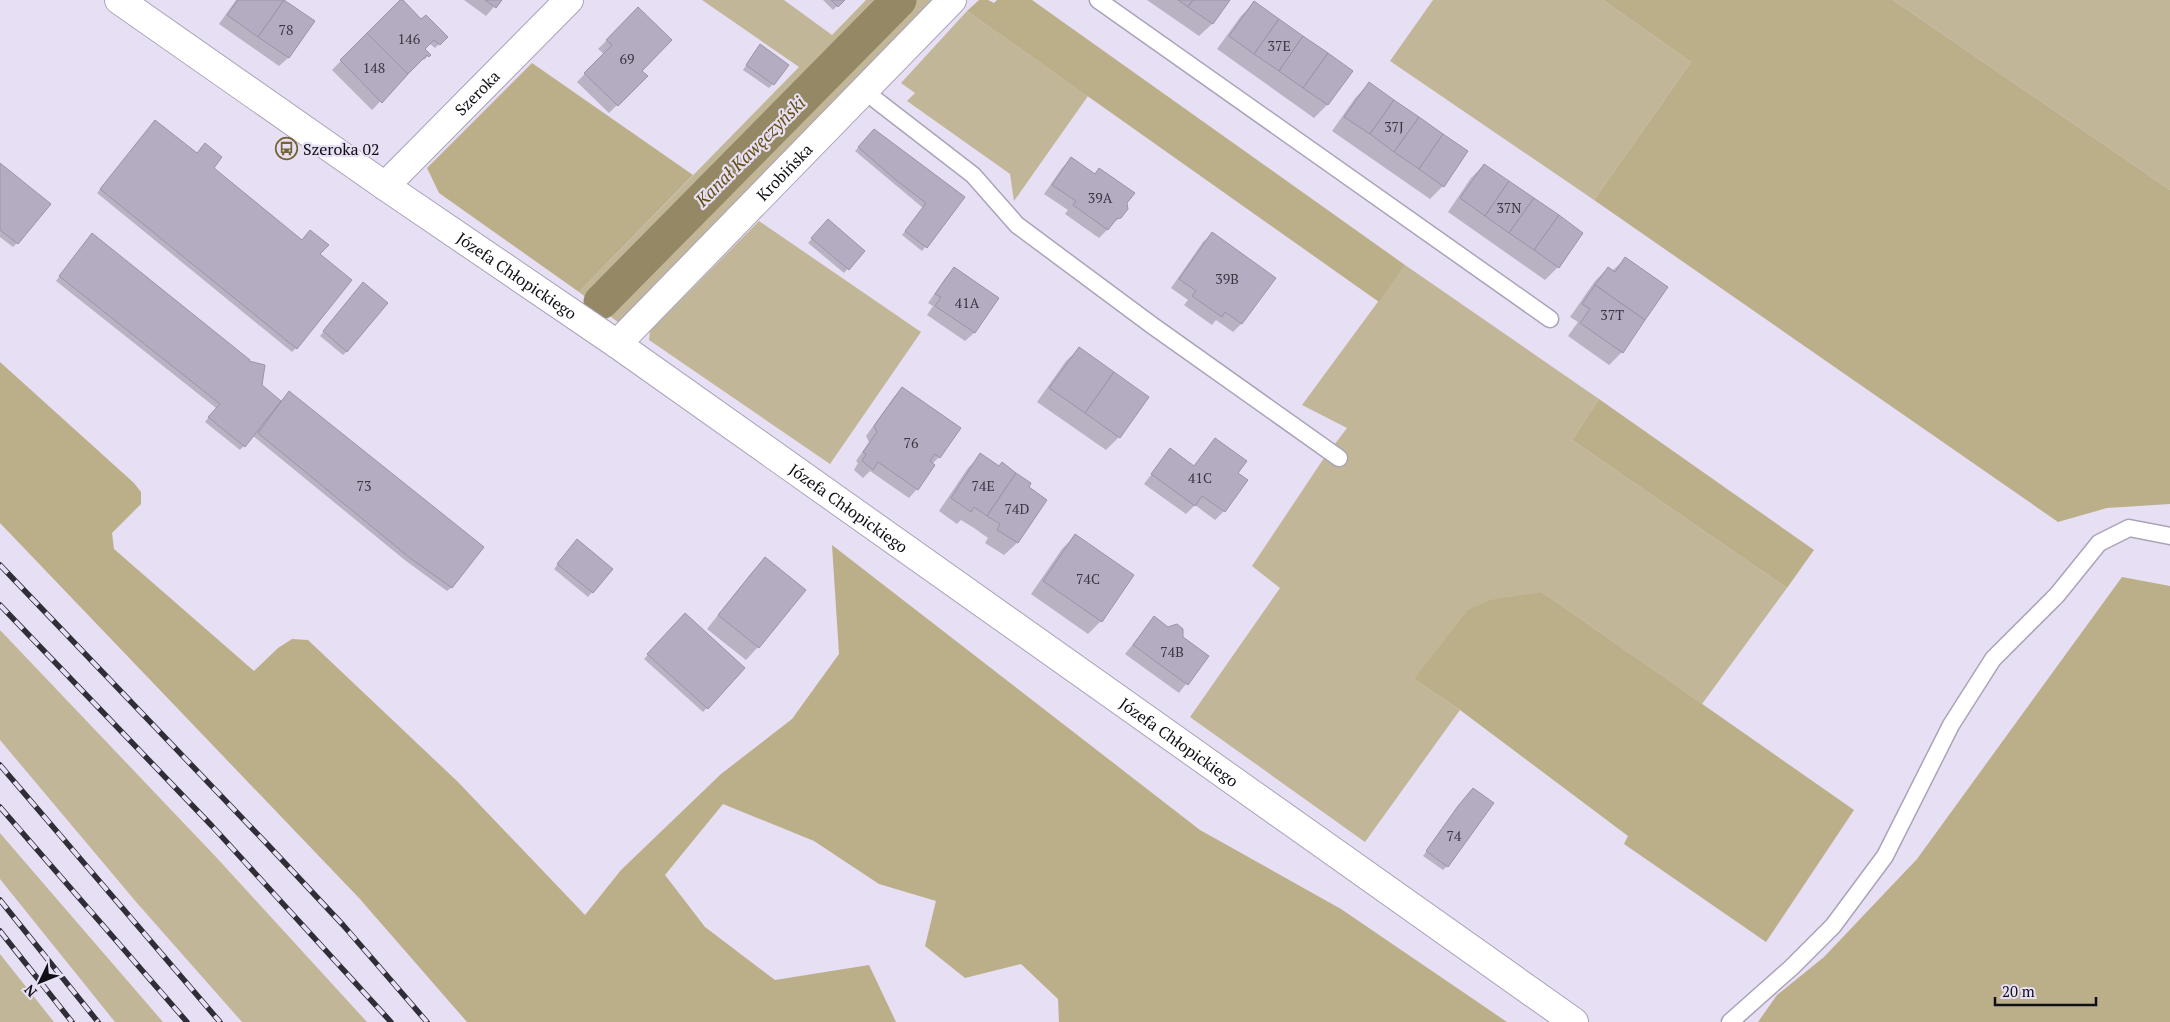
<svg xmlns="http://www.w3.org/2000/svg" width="2170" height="1022" viewBox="0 0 2170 1022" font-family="'PT Serif',serif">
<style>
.green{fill:#c1b798}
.forest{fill:#bbaf8a}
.shadow{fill:#0003}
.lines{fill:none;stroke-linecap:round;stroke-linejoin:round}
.canal{stroke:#948865;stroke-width:35}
.building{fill:#b4acc1;stroke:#9b94a8}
.lane-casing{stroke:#aba3b7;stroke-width:19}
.street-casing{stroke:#aba3b7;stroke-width:30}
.lane{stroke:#fff;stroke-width:16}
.street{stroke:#fff;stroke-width:28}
.rail-casing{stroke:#2f2d36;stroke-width:5.5}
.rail{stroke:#e7dff4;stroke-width:4;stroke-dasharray:11;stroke-linecap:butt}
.labels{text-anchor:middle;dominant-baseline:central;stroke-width:4.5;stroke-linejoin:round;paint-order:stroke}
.number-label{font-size:14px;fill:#3a3641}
.street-label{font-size:16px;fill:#110f16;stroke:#e7dff4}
.poi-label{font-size:16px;fill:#110f16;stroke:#e7dff4;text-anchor:start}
.water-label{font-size:18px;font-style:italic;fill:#624f0f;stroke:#e7dff4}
</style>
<rect width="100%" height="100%" fill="#e7dff4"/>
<!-- green -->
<g class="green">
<polygon points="702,0 784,0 832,35 866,0 934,0 619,323 579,292 799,67"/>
<polygon points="1433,0 1603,0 1691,62 1594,200 1390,61"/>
<polygon points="1893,0 2170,0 2170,190"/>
<polygon points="967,11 1088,96 1014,201 1010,174 907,101 915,93 901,83"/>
<polygon points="759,221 921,332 830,464 649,340 650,331"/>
<polygon points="1405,265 1599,399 1572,440 1787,588 1702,704 1542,592 1414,679 1460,710 1365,842 1190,717 1280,588 1252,566 1322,461 1347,428 1302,405"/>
<polygon points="0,630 216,857 367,1022 242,1022 137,903 0,740"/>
<polygon points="0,833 18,854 163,1022 115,1022 0,879"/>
<polygon points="0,954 54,1022 0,1022"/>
</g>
<!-- forest -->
<g class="forest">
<polygon points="979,0 988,0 994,3 997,0 1032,0 1405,265 1379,302 967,11"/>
<polygon points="1603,0 1893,0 2170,190 2170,504 2107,508 2058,522 1594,200 1691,62"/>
<polygon points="532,63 693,175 579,292 439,193 427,168"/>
<polygon points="0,362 134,483 141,492 141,504 112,533 114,549 254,671 278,648 292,639 308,640 458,782 585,915 621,870 721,774 792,719 839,654 832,545 1200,830 1341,909 1507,1022 1059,1022 1058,999 1021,964 965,978 925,946 936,901 879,884 814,841 723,804 665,875 705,927 775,980 869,965 896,1022 467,1022 359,898 0,523"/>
<polygon points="1599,399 1814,550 1787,588 1572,440"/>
<polygon points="2122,577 2170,586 2170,1022 1758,1022 1777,995 1824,957 1917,859"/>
<polygon points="1542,592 1854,810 1766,942 1624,844 1628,836 1460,710 1414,679 1468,610 1490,600"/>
</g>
<!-- shadow -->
<g class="shadow">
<polygon points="236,0 282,0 313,22 288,58 279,66 219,24"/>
<polygon points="401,0 421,20 446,37 435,48 429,43 423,49 429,55 424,60 422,58 372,110 332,70"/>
<polygon points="464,0 500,0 486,16"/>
<polygon points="823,0 843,0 833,10"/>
<polygon points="1147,0 1228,0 1212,24 1199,36"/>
<polygon points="1254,3 1351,71 1327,105 1314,118 1217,49 1241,16"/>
<polygon points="638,9 640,71 646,76 609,113 577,82 604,54 598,49"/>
<polygon points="756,50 773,84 769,88 743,70"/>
<polygon points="1369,84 1443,186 1430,199 1332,131 1356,97"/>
<polygon points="151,126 196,155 319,255 296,348 292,352 97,193"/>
<polygon points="875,130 963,197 922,251 902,235 923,208 855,151"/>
<polygon points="1071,159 1094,175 1099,169 1126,203 1120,217 1099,238 1065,214 1068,210 1044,194 1062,168"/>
<polygon points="0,164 17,243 13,247 0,237"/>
<polygon points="1484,165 1558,267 1545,280 1448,212 1471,178"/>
<polygon points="824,225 863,251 844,273 808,243"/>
<polygon points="1212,234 1242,323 1233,332 1216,320 1212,325 1184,305 1188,300 1171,288 1203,242"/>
<polygon points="89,239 281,402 285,397 452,587 447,591 406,561 253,436 240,450 205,422 216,408 56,281"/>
<polygon points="1625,259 1622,352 1609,365 1568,336 1578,322 1570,317 1595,281 1608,268 1612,271"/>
<polygon points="954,269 997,298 974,333 965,341 927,315 933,306 928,303 946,277"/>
<polygon points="359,288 347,351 343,355 320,336"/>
<polygon points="1079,349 1147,397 1119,437 1106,450 1037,402 1066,361"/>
<polygon points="902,388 939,457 932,464 917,489 909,498 870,471 863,478 854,470 858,463 856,461 869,442 866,436 894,397"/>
<polygon points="1215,440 1236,473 1224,511 1215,520 1195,505 1186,514 1144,484 1170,450 1193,467"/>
<polygon points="981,455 1046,500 1017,543 1004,555 985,543 988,538 974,528 961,520 957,524 939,511 968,468"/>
<polygon points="1075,536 1101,621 1088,634 1031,594 1062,549"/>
<polygon points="573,545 612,569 588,597 554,569"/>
<polygon points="765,559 758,647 746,660 707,629 752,572"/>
<polygon points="685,615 744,668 703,712 644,659"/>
<polygon points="1154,618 1207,657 1179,693 1125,654"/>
<polygon points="1470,793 1447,866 1443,870 1423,856 1454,812"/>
</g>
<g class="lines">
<!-- canal -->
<polyline class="canal" points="601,302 899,0"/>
</g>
<!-- building -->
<g class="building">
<polygon points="238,0 284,0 258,37 227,15"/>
<polygon points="284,0 315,21 289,58 258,37"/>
<polygon points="400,0 403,0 421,19 426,15 448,37 440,45 434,40 425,49 431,55 429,57 427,55 408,74 367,33"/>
<polygon points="485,0 502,0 496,8"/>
<polygon points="831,0 845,0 838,7"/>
<polygon points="1178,0 1193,0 1188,7"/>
<polygon points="1193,0 1230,0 1213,24 1188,7"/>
<polygon points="1254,1 1279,19 1254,54 1229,36"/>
<polygon points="638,7 672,40 642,71 648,76 618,106 584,73 612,45 606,40"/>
<polygon points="1279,19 1303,36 1279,71 1254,54"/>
<polygon points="367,33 408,74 382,103 340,60"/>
<polygon points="1303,36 1328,53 1303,88 1279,71"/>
<polygon points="760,44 789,65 774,85 746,65"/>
<polygon points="1328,53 1353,71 1328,105 1303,88"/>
<polygon points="1369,82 1394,100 1370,134 1344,117"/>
<polygon points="1394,100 1419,117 1394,152 1370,134"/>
<polygon points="1419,117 1443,134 1419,169 1394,152"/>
<polygon points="155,120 197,153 205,143 222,157 214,168 302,240 310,230 329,245 320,254 352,280 297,349 100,189"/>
<polygon points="874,129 965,197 927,248 905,231 926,203 897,181 858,147"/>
<polygon points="1443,134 1468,151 1444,187 1419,169"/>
<polygon points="1071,157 1095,174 1099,168 1135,193 1127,203 1128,209 1121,218 1116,219 1108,230 1073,205 1076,201 1052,185"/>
<polygon points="0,163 51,204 18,244 0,230"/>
<polygon points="1484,164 1509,181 1485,216 1460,198"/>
<polygon points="1509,181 1534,198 1509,233 1485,216"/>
<polygon points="1534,198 1559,215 1534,250 1509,233"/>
<polygon points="1559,215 1583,233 1559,268 1534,250"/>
<polygon points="828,219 865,251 849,270 811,238"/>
<polygon points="1212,232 1276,278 1242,324 1225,312 1222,317 1192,296 1196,291 1179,279"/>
<polygon points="92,233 250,360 249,361 265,365 262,385 281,401 245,447 208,417 220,404 59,276"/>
<polygon points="1625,257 1668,287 1645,320 1595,285 1608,267 1615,272"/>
<polygon points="954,267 999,298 975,333 935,306 941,297 935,294"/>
<polygon points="363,282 388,303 347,352 323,331"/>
<polygon points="1595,285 1645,320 1623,353 1580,323 1590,309 1582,304"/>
<polygon points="1079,347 1114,372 1085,413 1049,388"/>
<polygon points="1114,372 1149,397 1120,438 1085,413"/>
<polygon points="902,387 961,428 940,458 935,454 930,461 935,465 918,490 878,462 873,470 862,461 866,454 863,452 877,432 874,426"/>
<polygon points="289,391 484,547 452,588 410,558 258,433"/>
<polygon points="1215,438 1247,461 1238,473 1248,480 1225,512 1202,496 1195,506 1151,474 1170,448 1194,466"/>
<polygon points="980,453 999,466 1002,462 1016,473 987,516 974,507 971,512 951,498"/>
<polygon points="1016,473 1031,483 1029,487 1047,500 1018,543 997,530 1000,524 987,516"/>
<polygon points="1075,534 1134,575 1102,622 1043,581"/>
<polygon points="577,539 613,569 593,593 557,564"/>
<polygon points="765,557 806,590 759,648 718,615"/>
<polygon points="685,613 745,668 708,709 647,654"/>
<polygon points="1154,616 1168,627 1177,624 1183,629 1183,637 1209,656 1188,685 1133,645"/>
<polygon points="1473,788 1494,803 1448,867 1426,851 1458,806"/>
</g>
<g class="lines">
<defs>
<g id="lane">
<polyline points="1098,0 1550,319"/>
<polyline points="863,90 973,175 1017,225 1153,326 1339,458"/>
<polyline points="1730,1022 1792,967 1833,926 1885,856 1951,725 1993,659 2057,595 2099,543 2129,528 2170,536"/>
</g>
<g id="street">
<path id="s1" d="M119 0 385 186 617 344 1574 1022"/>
<path id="s2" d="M385 186 569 0"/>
<path id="s3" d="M617 344 952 0"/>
</g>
</defs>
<!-- lane casing -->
<use href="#lane" class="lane-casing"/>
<!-- street casing -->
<use href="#street" class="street-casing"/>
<!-- lane -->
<use href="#lane" class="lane"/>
<!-- street -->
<use href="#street" class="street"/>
<defs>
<g id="rail">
<polyline points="0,565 268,845 343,925 427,1022"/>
<polyline points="0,605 212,826 391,1022"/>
<polyline points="0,765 220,1022"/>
<polyline points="0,807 187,1022"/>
<polyline points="0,900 98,1022"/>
<polyline points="0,931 72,1022"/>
</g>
</defs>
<!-- rail casing -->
<use href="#rail" class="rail-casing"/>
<!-- rail -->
<use href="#rail" class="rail"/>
</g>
<!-- icons -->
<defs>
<symbol id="bus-ring" viewBox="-11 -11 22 22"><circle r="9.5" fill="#e7dff4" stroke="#746432" stroke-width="1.5"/><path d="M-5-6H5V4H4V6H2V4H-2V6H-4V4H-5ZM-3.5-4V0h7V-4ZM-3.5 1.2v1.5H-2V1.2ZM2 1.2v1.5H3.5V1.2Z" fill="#746432"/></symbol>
</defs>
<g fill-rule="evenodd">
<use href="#bus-ring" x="274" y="136" width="25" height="25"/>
</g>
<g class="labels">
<!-- number labels -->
<g class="number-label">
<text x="286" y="29">78</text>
<text x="409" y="38">146</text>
<text x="1279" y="45">37E</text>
<text x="627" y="58">69</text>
<text x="374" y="67">148</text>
<text x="1394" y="126">37J</text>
<text x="1100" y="197">39A</text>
<text x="1509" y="207">37N</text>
<text x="1227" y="278">39B</text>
<text x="967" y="302">41A</text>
<text x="1612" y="314">37T</text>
<text x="911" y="442">76</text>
<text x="1200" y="477">41C</text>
<text x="364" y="485">73</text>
<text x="983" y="485">74E</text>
<text x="1017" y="508">74D</text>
<text x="1088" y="578">74C</text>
<text x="1172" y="651">74B</text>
<text x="1454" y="835">74</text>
</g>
<!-- street labels -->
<g class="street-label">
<text stroke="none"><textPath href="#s2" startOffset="131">Szeroka</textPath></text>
<text stroke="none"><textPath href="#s3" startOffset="240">Krobińska</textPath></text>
<text stroke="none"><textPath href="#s1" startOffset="484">Józefa Chłopickiego</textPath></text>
<text stroke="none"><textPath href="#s1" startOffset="889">Józefa Chłopickiego</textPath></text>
<text stroke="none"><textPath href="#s1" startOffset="1294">Józefa Chłopickiego</textPath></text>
</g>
<!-- poi labels -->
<g class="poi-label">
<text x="303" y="149">Szeroka 02</text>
</g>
<!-- water labels -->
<g class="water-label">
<text transform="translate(750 151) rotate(-45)">Kanał Kawęczyński</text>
</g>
</g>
<!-- north arrow -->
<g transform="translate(40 982) rotate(227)" stroke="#e7dff4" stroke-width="4" paint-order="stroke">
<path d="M0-4L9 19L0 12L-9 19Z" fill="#110f16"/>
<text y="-8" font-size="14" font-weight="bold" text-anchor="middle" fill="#110f16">N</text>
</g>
<!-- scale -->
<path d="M1995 997v8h101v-8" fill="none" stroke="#110f16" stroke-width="2.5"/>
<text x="2002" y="997" font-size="15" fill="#110f16" stroke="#e7dff4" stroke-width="4" paint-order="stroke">20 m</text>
</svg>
